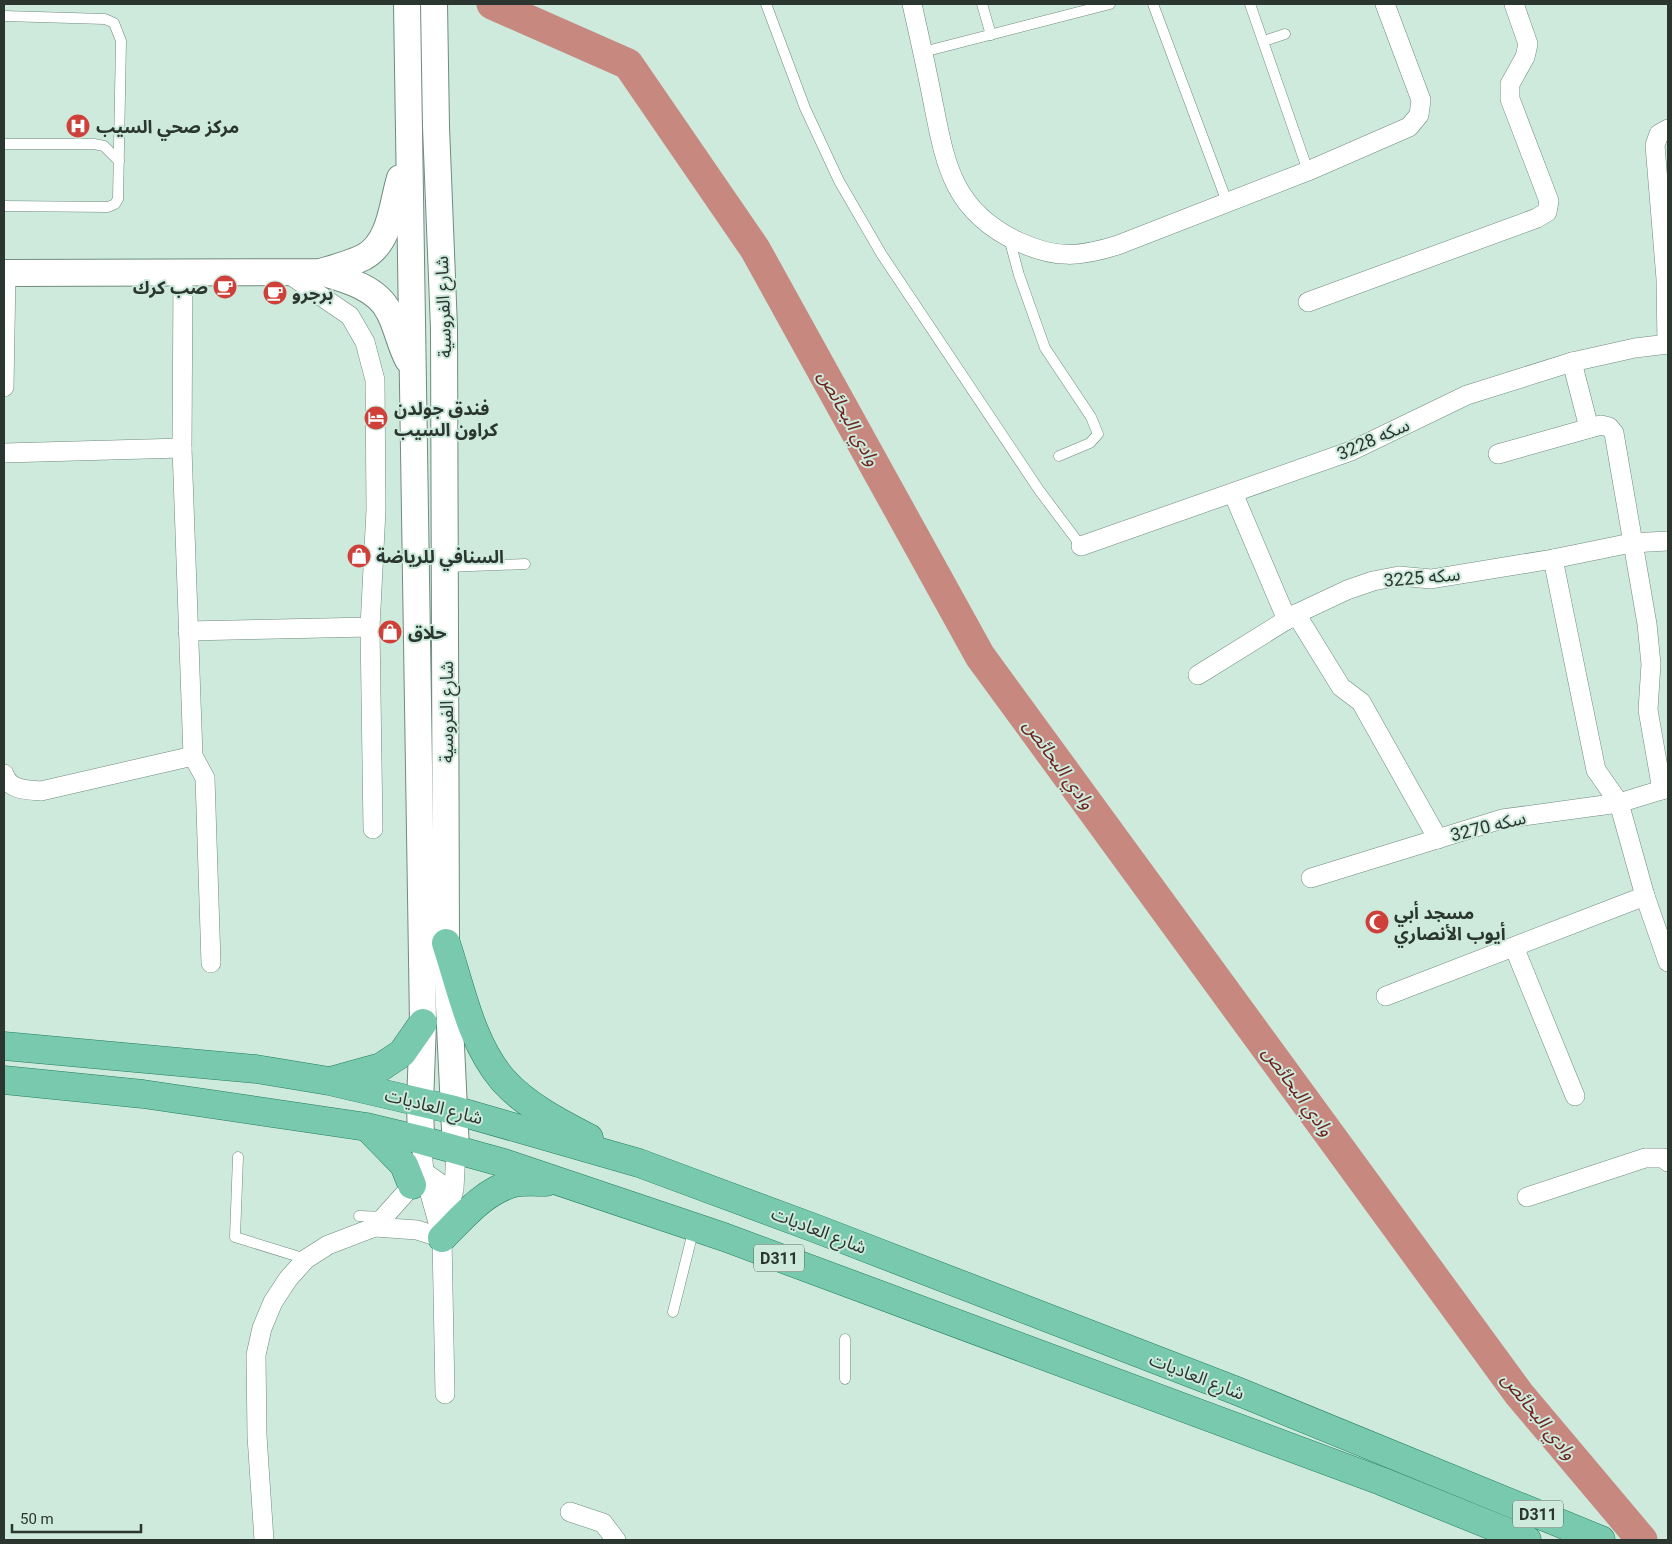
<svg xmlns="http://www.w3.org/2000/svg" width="1672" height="1544" viewBox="0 0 1672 1544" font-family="Roboto,'Noto Sans Arabic',sans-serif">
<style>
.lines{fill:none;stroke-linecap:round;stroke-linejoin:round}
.river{stroke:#c78880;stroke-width:31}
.lane-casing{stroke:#708b7e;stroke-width:11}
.street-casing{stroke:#708b7e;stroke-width:20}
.secondary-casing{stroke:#708b7e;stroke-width:28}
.primary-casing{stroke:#237e5f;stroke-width:29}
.lane{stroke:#fff;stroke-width:10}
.street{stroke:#fff;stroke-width:19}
.secondary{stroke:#fff;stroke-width:26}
.primary{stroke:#78c9ae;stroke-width:28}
.labels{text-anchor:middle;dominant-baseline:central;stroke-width:4;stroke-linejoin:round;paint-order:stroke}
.shield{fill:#cdeadc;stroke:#5c6c64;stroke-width:1}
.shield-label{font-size:16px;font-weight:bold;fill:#2b3631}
.poi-label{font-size:18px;font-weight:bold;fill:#2b3631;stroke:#cdeadc;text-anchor:start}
.street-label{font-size:18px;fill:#2b3631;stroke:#cdeadc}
.water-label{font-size:19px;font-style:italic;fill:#6f231e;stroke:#cdeadc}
</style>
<rect width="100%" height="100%" fill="#cdeadc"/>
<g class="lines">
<!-- river -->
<polyline class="river" points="492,4 628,64 755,249 980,656 1519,1394 1642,1540"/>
<defs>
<g id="lane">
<polyline points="766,4 805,108 839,181 882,255 1039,490 1081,546"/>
<polyline points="982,4 991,35"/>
<polyline points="1153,4 1227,202"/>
<polyline points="1250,4 1308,171"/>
<polyline points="4,16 105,19 114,23 121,41 118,199 115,204 108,207 4,206"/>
<polyline points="1264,41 1285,34"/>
<polyline points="923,52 1110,4"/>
<polyline points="4,144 94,144 104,146 119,161"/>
<polyline points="1009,238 1019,275 1045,348 1091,417 1098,434 1090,443 1059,456"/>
<polyline points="446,567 525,564"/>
<polyline points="238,1157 235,1237 306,1259"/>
<polyline points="359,1216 385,1217"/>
<polyline points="673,1312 694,1228"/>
<polyline points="845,1379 845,1339"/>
</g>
<g id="street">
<path d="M912 4C919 35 926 66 932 97 945 162 951 211 1019 242 1056 259 1080 257 1118 245L1308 171 1409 127 1419 115 1421 100 1385 4"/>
<polyline points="286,272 350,316 365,342 375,380 376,510 370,627 373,829"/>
<polyline points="183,273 182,448 193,756 205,778 211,963"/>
<polyline points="1308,302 1537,218 1547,212 1549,201 1510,99 1510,84 1525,57 1528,44 1514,4"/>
<polyline points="1667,344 1666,279 1655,145 1659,134 1668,129"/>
<polyline points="1572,362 1589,428"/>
<polyline points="4,387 6,274"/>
<polyline points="4,453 182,448"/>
<polyline points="1498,454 1601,425 1609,427 1614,433 1647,624 1651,664 1648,710 1662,790"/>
<polyline points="1233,493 1287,620"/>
<polyline points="1081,546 1351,451 1467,395 1572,362 1635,348 1668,344"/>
<polyline points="1296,614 1341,687 1361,702 1438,839"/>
<polyline points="188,631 370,627"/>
<polyline points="1198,675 1296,614 1347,590 1373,581 1399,576 1431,579 1553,559 1631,543 1668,541"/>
<path d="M4 774C9 790 26 790 41 791L193 756"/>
<polyline points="1311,878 1502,819 1619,803 1668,788"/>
<polyline points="1645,896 1668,962"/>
<polyline points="1514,947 1575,1096"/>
<polyline points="1386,996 1645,896 1619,803 1596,770 1553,559"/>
<polyline points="421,1140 424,1172 442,1237"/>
<polyline points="1527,1197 1645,1158 1663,1158 1668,1162"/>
<polyline points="375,1227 417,1230 442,1238"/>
<polyline points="445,1394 442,1238 454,1189 456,1150"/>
<polyline points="570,1512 603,1523 616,1540"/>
<polyline points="264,1540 257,1436 256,1355 262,1328 273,1302 288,1279 306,1259 328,1245 375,1227 424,1172 438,1182 451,1201"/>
</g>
<g id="secondary">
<polyline points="407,4 423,1023 420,1103 421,1140"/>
<polyline points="434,4 436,127 444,328 446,943 456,1150"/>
<path d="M320 272C344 279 377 287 389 312 397 327 400 345 408 360"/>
<path d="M4 273 320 272C334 268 350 264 364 257 391 242 392 204 400 178"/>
</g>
<g id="primary">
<path d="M446 943C461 988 471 1043 503 1080 525 1105 560 1123 589 1138"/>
<polyline points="4,1046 256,1069 329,1081 454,1110 639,1163 817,1229 1237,1391 1601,1540"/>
<polyline points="4,1080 143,1094 367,1127 421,1140 504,1163 724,1237 1381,1481 1527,1540"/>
<polyline points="334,1080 381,1067 402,1053 423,1023"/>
<polyline points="368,1128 404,1165 412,1185"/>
<path d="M442 1238C463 1217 484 1191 514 1183 524 1181 536 1182 546 1182"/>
</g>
</defs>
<!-- lane casing -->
<use href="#lane" class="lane-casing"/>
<!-- street casing -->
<use href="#street" class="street-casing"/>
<!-- secondary casing -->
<use href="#secondary" class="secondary-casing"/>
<!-- primary casing -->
<use href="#primary" class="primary-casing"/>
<!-- lane -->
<use href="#lane" class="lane"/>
<!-- street -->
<use href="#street" class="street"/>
<!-- secondary -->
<use href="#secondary" class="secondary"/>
<!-- primary -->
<use href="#primary" class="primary"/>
</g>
<!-- icons -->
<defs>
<symbol id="hospital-disc" viewBox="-11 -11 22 22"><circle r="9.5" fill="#ce4039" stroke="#cdeadc"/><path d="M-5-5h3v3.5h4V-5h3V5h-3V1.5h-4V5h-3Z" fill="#fff"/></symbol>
<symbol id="cafe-disc" viewBox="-11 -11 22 22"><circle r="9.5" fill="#ce4039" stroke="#cdeadc"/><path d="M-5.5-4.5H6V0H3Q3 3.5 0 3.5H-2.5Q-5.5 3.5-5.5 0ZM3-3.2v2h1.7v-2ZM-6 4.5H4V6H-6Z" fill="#fff"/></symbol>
<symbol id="hotel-disc" viewBox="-11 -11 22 22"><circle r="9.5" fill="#ce4039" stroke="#cdeadc"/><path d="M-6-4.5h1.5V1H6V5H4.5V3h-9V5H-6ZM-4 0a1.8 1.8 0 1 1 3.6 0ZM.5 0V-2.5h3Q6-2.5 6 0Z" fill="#fff"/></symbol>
<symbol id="shop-disc" viewBox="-11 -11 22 22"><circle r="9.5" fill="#ce4039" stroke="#cdeadc"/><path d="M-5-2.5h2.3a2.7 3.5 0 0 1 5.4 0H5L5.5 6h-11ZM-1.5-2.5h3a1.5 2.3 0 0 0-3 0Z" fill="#fff"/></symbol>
<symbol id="mosque-disc" viewBox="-11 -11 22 22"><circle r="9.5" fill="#ce4039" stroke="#cdeadc"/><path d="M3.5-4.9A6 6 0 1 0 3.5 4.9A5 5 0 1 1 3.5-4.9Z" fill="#fff"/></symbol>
</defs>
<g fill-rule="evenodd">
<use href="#hospital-disc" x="64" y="112" width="28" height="28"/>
<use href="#cafe-disc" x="211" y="273" width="28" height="28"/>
<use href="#cafe-disc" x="261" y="279" width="28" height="28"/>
<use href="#hotel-disc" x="362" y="404" width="28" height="28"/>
<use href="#shop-disc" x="345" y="542" width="28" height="28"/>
<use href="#shop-disc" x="376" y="618" width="28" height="28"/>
<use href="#mosque-disc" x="1363" y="908" width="28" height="28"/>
</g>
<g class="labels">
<!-- shield labels -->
<g class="shield">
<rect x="754" y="1244.5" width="50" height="27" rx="4"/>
<rect x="1513" y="1500.5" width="50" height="27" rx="4"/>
</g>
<g class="shield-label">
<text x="779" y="1258">D311</text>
<text x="1538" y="1514">D311</text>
</g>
<!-- poi labels -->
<g class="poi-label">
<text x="96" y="126">مركز صحي السيب</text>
<text x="208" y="287" text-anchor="end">صب كرك</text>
<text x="292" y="293">برجرو</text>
<text x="394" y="408">فندق جولدن<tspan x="394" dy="21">كراون السيب</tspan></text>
<text x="376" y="556">السنافي للرياضة</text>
<text x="408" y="632">حلاق</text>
<text x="1394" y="912">مسجد أبي<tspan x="1394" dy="21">أيوب الأنصاري</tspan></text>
</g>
<!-- street labels -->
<g class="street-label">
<text transform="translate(443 307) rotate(-92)">شارع الفروسية</text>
<text transform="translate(1373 439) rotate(-24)">سكه 3228</text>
<text transform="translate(1422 577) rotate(-5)">سكه 3225</text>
<text transform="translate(446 712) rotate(-90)">شارع الفروسية</text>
<text transform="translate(1488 826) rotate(-14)">سكه 3270</text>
<text transform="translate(434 1106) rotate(14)">شارع العاديات</text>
<text transform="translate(819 1230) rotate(21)">شارع العاديات</text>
<text transform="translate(1197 1376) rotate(21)">شارع العاديات</text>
</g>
<!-- water labels -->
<g class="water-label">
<text transform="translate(849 418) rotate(61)">وادي البحائص</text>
<text transform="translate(1059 764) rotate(54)">وادي البحائص</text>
<text transform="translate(1298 1091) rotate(54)">وادي البحائص</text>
<text transform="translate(1539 1416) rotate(51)">وادي البحائص</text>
</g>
</g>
<!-- border -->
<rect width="1672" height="1544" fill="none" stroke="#2b3631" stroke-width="10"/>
<!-- scale -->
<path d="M12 1524v8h129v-8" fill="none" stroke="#2b3631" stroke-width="2.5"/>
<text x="20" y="1524" font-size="15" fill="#2b3631" stroke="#cdeadc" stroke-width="4" paint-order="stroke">50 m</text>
</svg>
